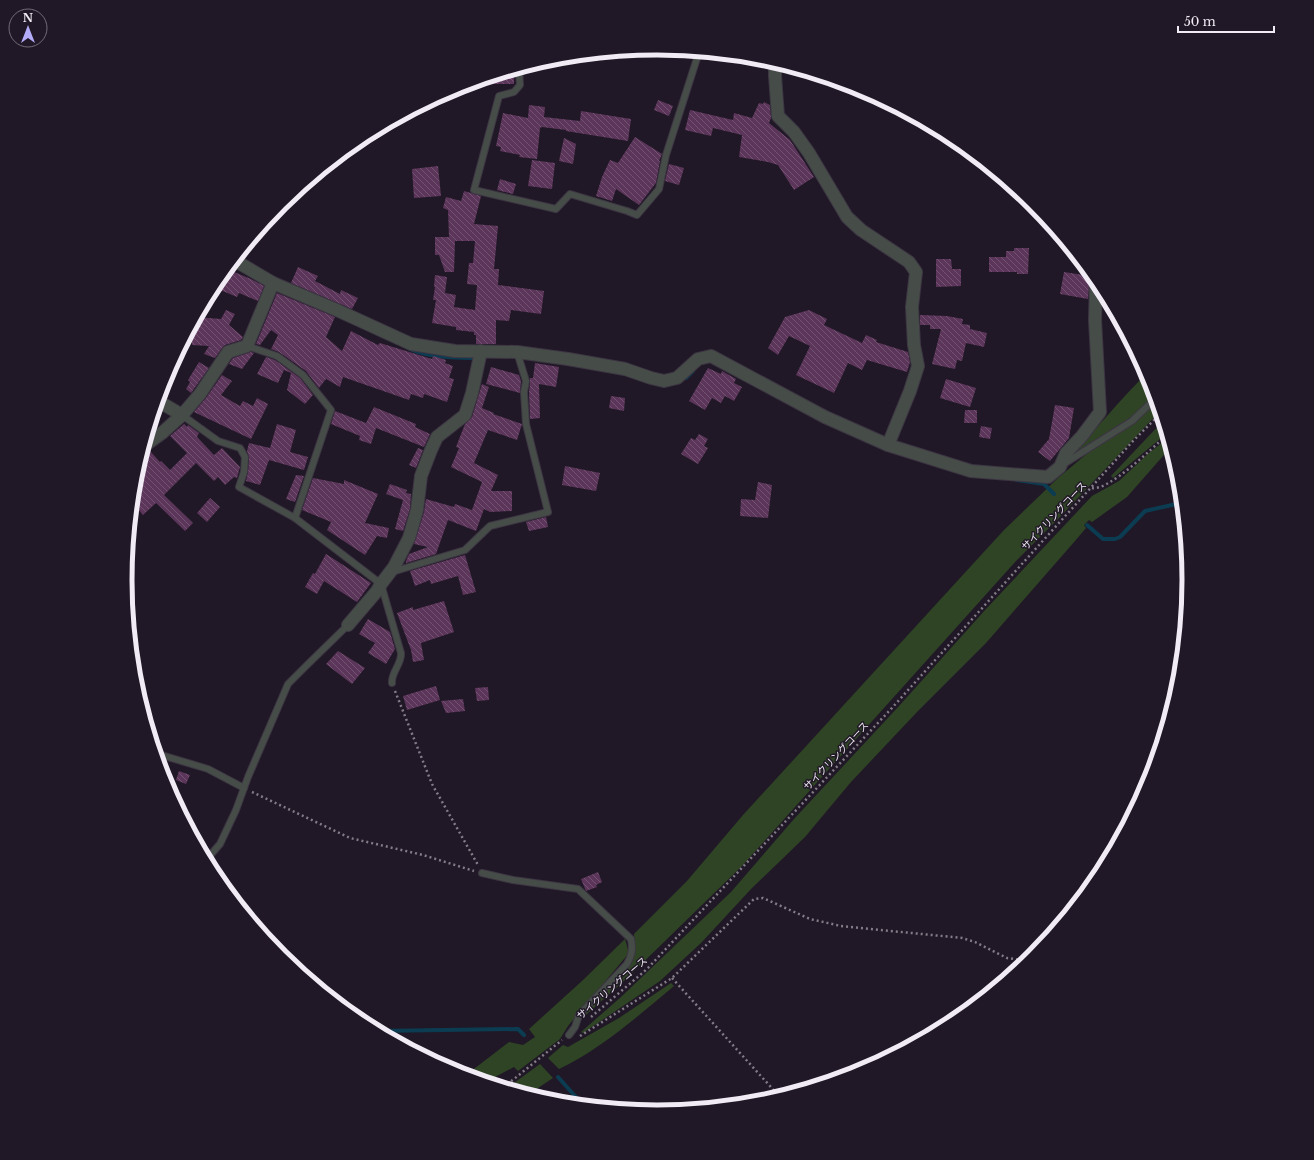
<svg xmlns="http://www.w3.org/2000/svg" width="1314" height="1160" viewBox="0 0 1314 1160" font-family="'Libre Baskerville','Noto Sans JP',serif">
<style>
.green{fill:#2f4425}
.lines{fill:none;stroke-linecap:round;stroke-linejoin:round}
.stream{stroke:#0b3c52;stroke-width:4}
.building{fill:url(#building-back-hatch)}
.lane-casing{stroke:#3d3643;stroke-width:8}
.street-casing{stroke:#3d3643;stroke-width:14}
.path{stroke:#837c88;stroke-width:2.5;stroke-dasharray:2 3;stroke-linecap:butt}
.lane{stroke:#464d48;stroke-width:6}
.street{stroke:#464d48;stroke-width:12}
.labels{text-anchor:middle;dominant-baseline:central;stroke-width:3;stroke-linejoin:round;paint-order:stroke}
.street-label{font-size:10px;fill:#f0ebf5;stroke:#201826}
.rim{fill:none;stroke:#f0ebf5;stroke-width:5}
</style>
<defs>
<pattern id="building-back-hatch" width="6" height="6" patternUnits="userSpaceOnUse"><rect width="6" height="6" fill="#5c355a"/><path d="M-1 5l2 2M0 0l6 6M5-1l2 2" fill="none" stroke="#745272"/></pattern>
</defs>
<rect width="100%" height="100%" fill="#201826"/>
<!-- green -->
<g class="green">
<path d="M1147 373 1154 396 1131 417 1070 457C1096 429 1120 400 1147 373Z"/>
<polygon points="1156,401 1159,412 1059,518 1016,561 742,866 624,981 586,1015 583,1013 633,959 635,949 634,934 687,881 743,815 1004,530 1058,478 1089,452 1124,428"/>
<polygon points="1162,422 1166,434 1113,478 1111,476"/>
<polygon points="1167,439 1170,448 1127,497 1092,522 1089,520 1084,525 1086,528 1075,541 986,643 917,712 851,782 805,837 752,888 701,943 660,981 583,1033 581,1032 621,997 731,892 794,819 899,706 986,609 1092,496 1119,481 1150,452"/>
<polygon points="625,939 629,953 568,1026 560,1039 518,1071 514,1067 495,1077 496,1084 466,1075 509,1042 523,1045 535,1037 529,1029 582,981"/>
<path d="M671 983 674 986C638 1016 601 1049 559 1069L548 1058 563 1045 568 1047 619 1018Z"/>
<polygon points="540,1064 553,1078 529,1094 507,1088"/>
</g>
<g class="lines">
<!-- stream -->
<g class="stream">
<path d="M408 348C425 357 454 358 473 358"/>
<polyline points="686,378 693,371"/>
<polyline points="1017,480 1044,484 1054,494"/>
<polyline points="1087,525 1103,539 1115,539 1120,537 1145,511 1181,503"/>
<polyline points="377,1031 518,1029 524,1035"/>
<polyline points="558,1077 583,1105"/>
</g>
</g>
<!-- building -->
<g class="building">
<polygon points="514,70 514,84 477,84 477,81"/>
<polygon points="658,100 673,106 669,116 654,110"/>
<polygon points="764,102 770,105 771,118 769,123 790,140 814,177 794,190 778,165 768,162 739,157 742,135 713,128 711,136 685,130 690,110 733,120 734,113 752,118 759,103 763,104"/>
<polygon points="529,105 545,107 544,117 580,121 581,111 631,119 628,141 566,131 566,130 542,127 540,128 537,159 519,157 520,155 500,151 501,147 496,146 503,113 528,118"/>
<polygon points="635,137 662,154 659,161 660,161 656,183 639,205 616,189 612,201 596,196 602,177 610,160 618,163"/>
<polygon points="564,138 576,144 573,164 559,161"/>
<polygon points="532,160 555,163 552,189 528,186"/>
<polygon points="669,164 684,168 679,185 665,181"/>
<polygon points="438,166 441,196 414,198 412,169"/>
<polygon points="500,179 516,184 513,194 497,190"/>
<polygon points="464,191 481,196 474,224 498,226 494,269 499,269 498,285 544,291 541,314 511,310 509,321 496,320 496,344 476,344 476,335 474,335 474,332 456,330 456,327 432,323 436,300 433,300 435,287 434,287 435,275 447,277 445,293 456,295 454,307 475,310 477,285 467,284 469,263 473,263 475,241 455,241 454,272 445,272 439,255 435,255 435,237 449,237 448,210 443,208 446,197 461,201"/>
<polygon points="1014,248 1029,248 1028,274 1017,274 1017,272 989,272 989,257 1006,257 1006,251 1014,251"/>
<polygon points="936,259 951,259 952,269 961,269 961,286 936,287"/>
<polygon points="298,267 318,276 315,281 340,294 341,290 358,298 352,309 291,283"/>
<polygon points="227,269 251,279 264,286 258,301 239,293 237,297 213,287"/>
<polygon points="1064,272 1090,276 1088,299 1060,294"/>
<polygon points="277,293 335,317 326,337 342,351 351,331 378,345 380,343 432,359 433,356 446,360 445,363 453,366 449,378 454,379 447,402 424,394 423,398 411,394 409,400 343,377 340,387 326,379 319,388 306,371 279,352 271,349 278,335 271,330 260,345 256,344"/>
<polygon points="226,310 235,314 229,325 243,337 241,340 225,345 222,348 215,358 204,354 209,346 192,345 192,342 184,342 197,317 221,319"/>
<polygon points="809,310 827,319 824,325 862,343 866,335 877,340 876,342 908,352 910,362 907,372 867,360 862,370 848,363 834,393 796,375 810,346 789,336 778,355 768,348 785,317"/>
<polygon points="920,315 947,316 963,319 962,324 970,325 970,329 987,333 984,347 966,343 962,361 957,360 955,369 932,364 941,329 930,329 930,325 920,325"/>
<polygon points="251,352 254,353 242,369 229,364 233,358"/>
<polygon points="266,357 275,360 300,378 313,395 305,404 287,390 291,373 284,370 278,383 257,374"/>
<polygon points="199,362 209,368 191,393 186,389 190,382 188,380"/>
<polygon points="535,363 559,367 556,387 539,384 540,418 530,419 529,392 530,382 530,378 533,378"/>
<polygon points="491,367 519,375 521,381 520,393 486,384"/>
<polygon points="708,368 721,374 722,371 736,379 734,383 742,387 734,401 725,396 721,403 712,398 705,410 689,401"/>
<polygon points="222,375 232,381 221,395 240,406 243,401 253,406 257,398 268,404 251,439 194,412 206,398"/>
<polygon points="946,379 976,388 970,407 940,398"/>
<polygon points="482,384 489,387 482,408 494,413 493,414 522,424 517,440 488,430 474,463 498,475 491,491 512,491 512,511 490,512 484,509 476,531 448,520 436,554 406,563 406,561 409,554 428,547 414,544 424,512 426,499 454,507 455,504 472,510 482,482 451,467 459,448 456,447 465,424 472,417"/>
<polygon points="611,396 625,398 624,411 609,408"/>
<polygon points="1055,405 1074,408 1069,438 1050,461 1038,452 1049,439"/>
<polygon points="374,407 416,424 415,427 430,434 424,447 376,428 371,444 359,440 360,436 331,424 335,411 366,423"/>
<polygon points="965,410 977,410 977,423 964,423"/>
<polygon points="184,424 187,427 188,425 199,433 197,437 214,455 222,448 240,467 237,478 234,477 225,485 218,477 214,481 196,463 164,495 193,523 185,531 156,503 143,515 133,503 135,476 142,453 150,451 160,462 161,461 170,470 187,453 170,436"/>
<polygon points="277,424 296,430 290,452 308,457 304,470 269,460 260,485 246,481 248,472 249,457 247,451 249,443 270,448"/>
<polygon points="981,426 992,428 990,439 979,437"/>
<polygon points="699,434 708,439 704,446 708,448 698,464 681,454 691,438 695,440"/>
<polygon points="418,448 423,450 416,468 409,465"/>
<polygon points="565,466 600,473 596,491 562,485"/>
<polygon points="296,475 304,476 295,502 286,499"/>
<polygon points="313,478 344,484 344,480 378,494 365,523 389,528 387,538 377,536 365,555 327,530 331,522 302,510"/>
<polygon points="758,482 772,485 768,518 740,516 741,499 755,500"/>
<polygon points="390,484 407,490 406,493 411,494 410,509 403,531 395,529 403,500 386,494"/>
<polygon points="210,498 220,507 207,522 197,513"/>
<polygon points="546,517 548,527 529,531 526,522"/>
<polygon points="326,554 371,583 357,602 324,581 317,594 305,587 313,573 315,574"/>
<polygon points="465,555 476,592 463,595 458,576 431,584 430,580 415,586 410,571"/>
<polygon points="444,601 454,632 421,643 424,660 413,662 411,650 397,613 413,607 413,610"/>
<polygon points="368,619 390,632 395,649 386,664 368,653 375,643 359,634"/>
<polygon points="338,651 365,668 352,684 326,664"/>
<polygon points="436,686 440,700 407,710 403,696"/>
<polygon points="488,687 489,700 477,701 475,688"/>
<polygon points="463,699 465,711 446,713 441,701"/>
<polygon points="179,771 190,775 186,784 176,780"/>
<polygon points="598,872 602,882 596,885 597,887 586,891 581,879"/>
</g>
<g class="lines">
<defs>
<g id="lane">
<polyline points="519,69 520,85 514,92 499,96 474,190 556,209 570,194 627,211 637,215 659,189 666,155 699,52"/>
<polyline points="247,346 277,356 303,375 331,410 295,518"/>
<path d="M182 415 218 441 240 448 245 457 244 472 239 487 295 518 381 584 401 653C402 664 391 672 392 683"/>
<polyline points="1062,465 1132,421 1155,399"/>
<polyline points="392,572 465,550 490,526 548,512 526,424 524,392 526,381 517,352"/>
<polyline points="155,751 158,754 208,769 244,788"/>
<polyline points="206,860 220,844 236,810 248,777 288,684 305,667 348,625"/>
<path d="M482 873 513 880 578 889 631 939C633 949 632 955 627 964L579 1015 575 1027 569 1035"/>
</g>
<g id="street">
<polyline points="775,63 775,76 778,116 794,132 809,153 847,217 861,230 909,262 916,272 912,307 914,345 918,366 910,391 888,445"/>
<polyline points="234,260 273,283 339,311 411,344 455,351 517,352 568,359 625,369 651,378 664,381 677,378 698,359 711,356 825,417 888,445 971,471 1048,477 1060,467 1066,453 1082,436 1100,412 1095,320 1096,280"/>
<polyline points="158,401 182,415"/>
<polyline points="144,446 162,433 182,415 200,394 228,352 247,346 273,283"/>
<polyline points="348,625 377,591 381,584 394,567 409,538 417,510 421,476 431,450 437,437 465,415 472,393 481,351"/>
</g>
</defs>
<!-- lane casing -->
<use href="#lane" class="lane-casing"/>
<!-- street casing -->
<use href="#street" class="street-casing"/>
<!-- path -->
<g class="path">
<path d="M1092 488C1109 491 1152 448 1166 436"/>
<polyline points="395,691 432,784 478,865"/>
<polyline points="252,792 350,838 423,855 474,871"/>
<polyline points="672,978 779,1096"/>
<polyline points="591,1017 647,969 891,709 1133,441 1160,414"/>
<polyline points="580,1036 672,978 754,899 763,898 810,919 841,926 962,938 975,942 1007,958 1028,961"/>
<polyline points="503,1087 514,1079 562,1040"/>
</g>
<!-- lane -->
<use href="#lane" class="lane"/>
<!-- street -->
<use href="#street" class="street"/>
</g>
<g class="labels">
<!-- street labels -->
<g class="street-label">
<text transform="translate(1054 516) rotate(-47)">サイクリングコース</text>
<text transform="translate(836 756) rotate(-47)">サイクリングコース</text>
<text transform="translate(612 988) rotate(-41)">サイクリングコース</text>
</g>
</g>
<!-- crop -->
<path d="M0 0H1314V1160H0ZM132 580a525 525 0 1 1 1050 0a525 525 0 1 1-1050 0Z" fill="#201826" fill-rule="evenodd"/>
<path class="rim" d="M132 580a525 525 0 1 1 1050 0a525 525 0 1 1-1050 0Z"/>
<!-- north arrow -->
<g transform="translate(28 28)"><circle r="19" fill="#201826" stroke="#736c79"/>
<path d="M0-3L7 15L0 10L-7 15Z" fill="#b4acf9"/>
<text y="-6" font-size="11" font-weight="bold" text-anchor="middle" fill="#f0ebf5">N</text>
</g>
<!-- scale -->
<path d="M1178 26v6h96v-6" fill="none" stroke="#f0ebf5" stroke-width="2"/>
<text x="1184" y="26" font-size="12" fill="#f0ebf5" stroke="#201826" stroke-width="3" paint-order="stroke">50 m</text>
</svg>
